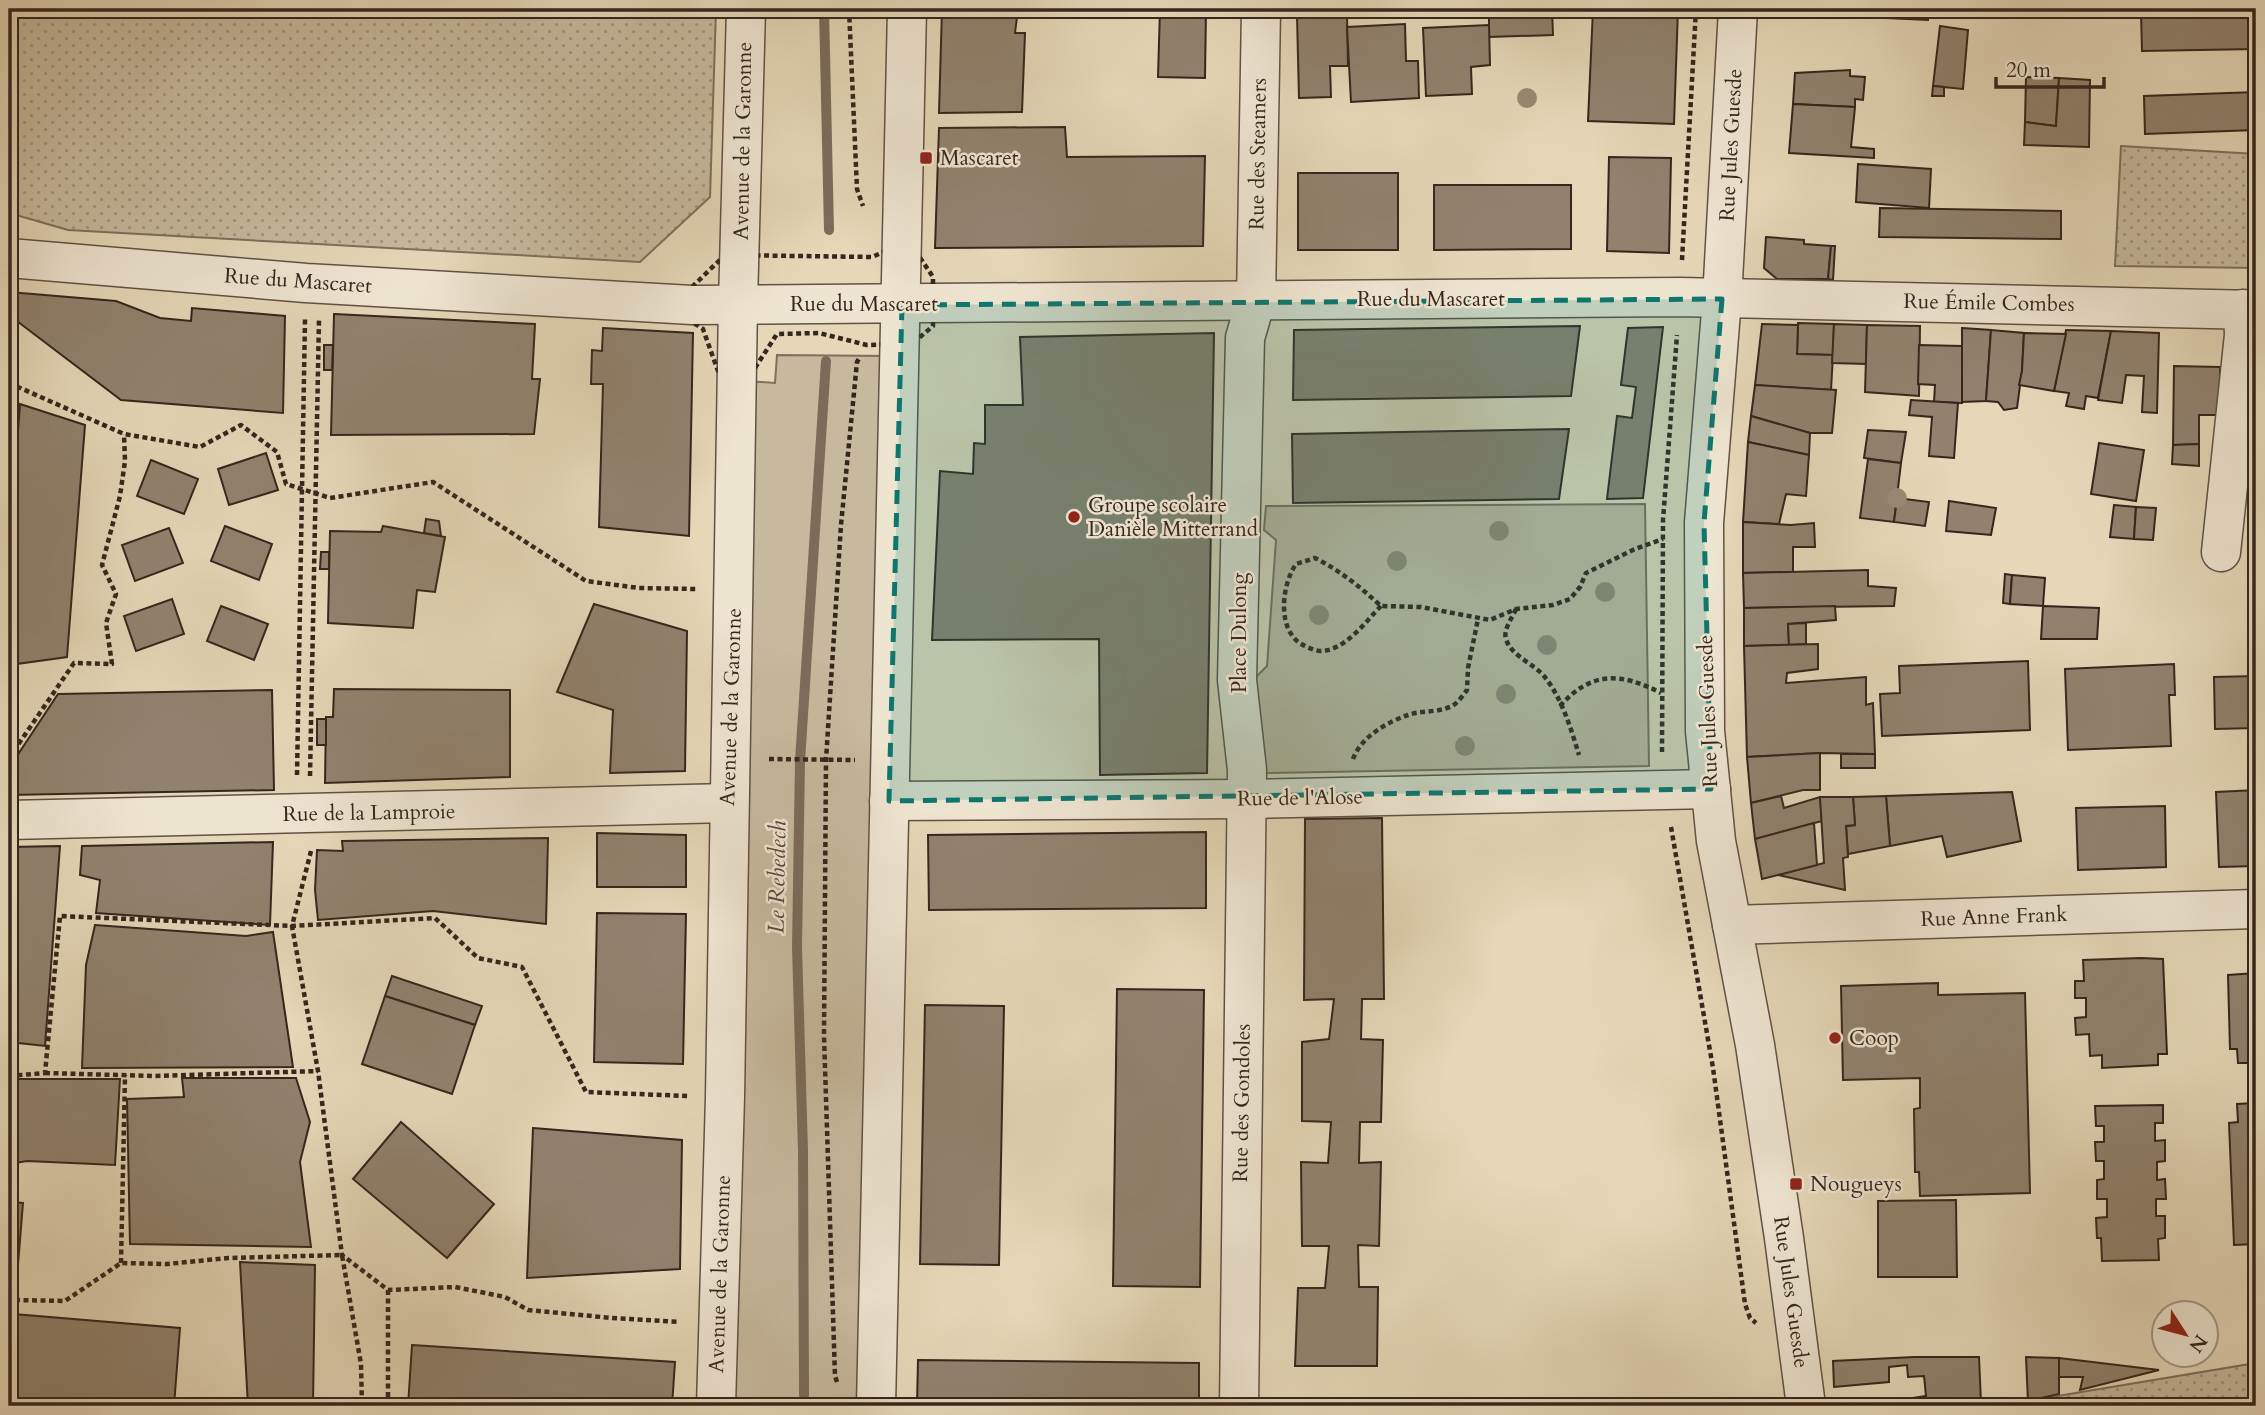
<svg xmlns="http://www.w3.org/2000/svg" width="2265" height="1415" viewBox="0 0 2265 1415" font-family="Cardo,serif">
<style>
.grass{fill:url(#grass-dots);stroke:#7e705e;stroke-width:2}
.garden{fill:#c7b99e;stroke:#7e705e;stroke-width:2}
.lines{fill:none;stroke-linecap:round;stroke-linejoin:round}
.stream{stroke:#7b6c5a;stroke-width:10}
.building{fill:#91826e;stroke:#35261d;stroke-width:2}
.minor-casing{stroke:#615244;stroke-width:41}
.path{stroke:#35261d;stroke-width:4.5;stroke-dasharray:5 3.5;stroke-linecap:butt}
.minor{stroke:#eee5d1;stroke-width:38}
.tree{fill:#998a74}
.marked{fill:#0f766e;fill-opacity:0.2;stroke:#0f766e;stroke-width:5;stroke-dasharray:14 9;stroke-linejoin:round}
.poi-dot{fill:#8f2418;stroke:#eee5d1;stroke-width:2.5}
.labels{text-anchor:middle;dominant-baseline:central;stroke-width:5;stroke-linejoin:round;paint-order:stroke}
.street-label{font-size:21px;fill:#35261d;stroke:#eee5d1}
.poi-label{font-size:21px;fill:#35261d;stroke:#eee5d1;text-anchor:start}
.water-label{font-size:23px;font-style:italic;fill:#58493c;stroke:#eee5d1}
</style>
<defs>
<pattern id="grass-dots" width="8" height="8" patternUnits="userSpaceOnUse" patternTransform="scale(1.75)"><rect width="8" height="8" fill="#c7b99e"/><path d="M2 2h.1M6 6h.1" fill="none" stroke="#a29680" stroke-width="1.8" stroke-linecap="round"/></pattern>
</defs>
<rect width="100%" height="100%" fill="#e5d7b8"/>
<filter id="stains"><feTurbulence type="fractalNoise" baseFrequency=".00286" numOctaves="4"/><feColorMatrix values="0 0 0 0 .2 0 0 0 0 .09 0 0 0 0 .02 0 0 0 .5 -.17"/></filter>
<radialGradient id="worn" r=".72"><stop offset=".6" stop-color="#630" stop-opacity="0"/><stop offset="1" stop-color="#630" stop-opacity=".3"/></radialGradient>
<!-- grass -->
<g class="grass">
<polygon points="9,9 716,9 710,197 640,262 68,230 9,213"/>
<polygon points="2121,146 2256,154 2256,268 2115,266"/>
<polygon points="2256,1363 2256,1406 2002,1406 2028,1401"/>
</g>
<!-- garden -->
<g class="garden">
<polygon points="777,355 888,356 861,1406 728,1406 748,381 775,383"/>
<polygon points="1645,504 1649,766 1264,773 1253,680 1267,666 1276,540 1264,530 1266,506"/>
</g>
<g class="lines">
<!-- stream -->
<g class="stream">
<polyline points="824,9 829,230"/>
<polyline points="804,1395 803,1151 797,947 800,761 826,361"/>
</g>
</g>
<!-- building -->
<g class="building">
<polygon points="942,9 1018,9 1015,33 1025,33 1022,112 939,113"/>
<polygon points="1160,9 1206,9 1205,78 1158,77"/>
<polygon points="1489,9 1552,9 1553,35 1489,37"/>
<polygon points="1593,9 1678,9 1674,124 1588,121"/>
<polygon points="1799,9 1929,9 1928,20 1799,14"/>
<polygon points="1982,9 2004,9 2004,16 1982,14"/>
<polygon points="2256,10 2256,49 2142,51 2141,13"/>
<polygon points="1347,15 1348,66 1330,66 1331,97 1299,98 1297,16"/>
<polygon points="1405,24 1406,61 1418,61 1419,98 1351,102 1347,27"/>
<polygon points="1489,25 1490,65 1471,67 1472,94 1426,96 1423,28"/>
<polygon points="1940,26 1968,30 1963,89 1933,86"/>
<polygon points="1850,70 1850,76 1865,77 1863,100 1855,99 1855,107 1793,104 1795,73"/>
<polygon points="2026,77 2059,78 2056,126 2025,122"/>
<polygon points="2059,78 2090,80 2089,147 2024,145 2025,122 2056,126"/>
<polygon points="1933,86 1944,87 1944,96 1932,96"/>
<polygon points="2256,92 2256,130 2145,134 2144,96"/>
<polygon points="1793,104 1855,107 1851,147 1874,149 1874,158 1789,153"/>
<polygon points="1065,127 1067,157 1205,156 1203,246 935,248 939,128"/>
<polygon points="1609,157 1671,158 1669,253 1607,251"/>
<polygon points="1858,164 1931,169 1929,208 1856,202"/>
<rect x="1298" y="173" width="100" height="77"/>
<polygon points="1434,185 1571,185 1571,249 1434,250"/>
<polygon points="1880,208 2061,211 2061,239 1879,237"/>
<polygon points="1766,237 1804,240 1804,244 1831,246 1828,279 1777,279 1764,268"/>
<polygon points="1831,246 1835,246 1833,280 1828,279"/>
<polygon points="9,292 116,301 160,318 191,321 192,308 285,316 283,413 121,400 9,315"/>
<polygon points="334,314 535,324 532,379 540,379 534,434 331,435"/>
<polygon points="1798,323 1834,324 1833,355 1797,354"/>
<polygon points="1762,324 1798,325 1797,354 1833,355 1831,390 1755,385"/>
<polygon points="1834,324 1867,325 1866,364 1832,363"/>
<polygon points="1867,325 1920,326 1919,396 1865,392"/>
<polygon points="1580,326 1571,396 1293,400 1294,330"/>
<polygon points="1663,327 1643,498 1607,499 1617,416 1632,418 1636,387 1621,385 1628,328"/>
<polygon points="603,328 693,333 689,536 599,527 603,384 591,384 592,350 602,351"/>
<polygon points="1962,328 1991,330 1986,401 1962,402"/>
<polygon points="1991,330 2024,333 2022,371 2017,408 2004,410 1998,402 1986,401"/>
<polygon points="2066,330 2111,331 2098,398 2086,396 2084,409 2066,406 2069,393 2054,391"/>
<polygon points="2111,331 2159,333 2157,413 2142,412 2144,376 2126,375 2122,403 2098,400"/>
<polygon points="1214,333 1207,773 1100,775 1099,639 932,640 940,471 973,474 974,443 985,444 985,405 1023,405 1020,337"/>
<polygon points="2024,333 2066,334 2054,391 2019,385 2022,371"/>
<polygon points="324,345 333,345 332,370 324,370"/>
<polygon points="1919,345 1962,346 1962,403 1934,402 1935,385 1918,384"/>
<polygon points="2174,366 2220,367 2220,415 2199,415 2199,444 2173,445"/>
<polygon points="1755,385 1836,390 1832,433 1810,433 1751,416"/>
<polygon points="1911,400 1958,403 1954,458 1929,456 1932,417 1909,415"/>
<polygon points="20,404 85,425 67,657 9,665 9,555"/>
<polygon points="1751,416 1810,433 1809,455 1748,442"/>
<polygon points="1569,429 1559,499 1293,503 1292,434"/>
<polygon points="1868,430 1906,432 1901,463 1864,458"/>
<polygon points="1748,442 1809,455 1806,496 1786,494 1779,524 1743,522"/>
<polygon points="2099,443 2144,450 2136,501 2091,494"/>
<polygon points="2199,444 2199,466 2172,464 2173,445"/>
<polygon points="266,453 278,490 229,505 218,469"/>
<polygon points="1868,459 1901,463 1894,522 1860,518"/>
<polygon points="151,460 198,479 184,514 137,496"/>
<polygon points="1897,498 1929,502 1925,526 1894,522"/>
<polygon points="1949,501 1996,508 1991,535 1946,531"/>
<polygon points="2114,505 2136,507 2134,539 2110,537"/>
<polygon points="2136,507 2156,508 2153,540 2134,539"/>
<polygon points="426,519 439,521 441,536 424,533"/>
<polygon points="2253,519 2256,519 2256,555 2248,554"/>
<polygon points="1743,522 1791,525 1814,523 1815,547 1793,547 1793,572 1743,573"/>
<polygon points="225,526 272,544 259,580 211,561"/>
<polygon points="383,526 445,537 435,592 417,590 413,628 328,623 330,531 381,532"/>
<polygon points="169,528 183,563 135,581 122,545"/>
<polygon points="321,552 329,552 329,569 320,569"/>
<polygon points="1868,570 1868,586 1896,588 1894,606 1744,608 1743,573"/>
<polygon points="2005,574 2012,575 2010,604 2003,603"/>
<polygon points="2012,575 2045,578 2043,606 2010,604"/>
<polygon points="172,599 184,634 136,651 124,616"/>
<polygon points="594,604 687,631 685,771 610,773 613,710 557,692"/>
<polygon points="221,606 268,624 254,660 207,641"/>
<polygon points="1835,606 1836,620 1788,624 1789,645 1744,646 1744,608"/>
<polygon points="2043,606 2099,608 2097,639 2041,639"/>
<polygon points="1806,623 1806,644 1789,645 1788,624"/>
<polygon points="1818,644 1818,669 1787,673 1786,683 1866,677 1866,705 1873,703 1875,754 1820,753 1747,757 1744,646"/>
<polygon points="2028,661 2030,730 1882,736 1880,694 1900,693 1899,666"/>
<polygon points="2174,664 2175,695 2169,695 2171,746 2068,750 2065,669"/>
<polygon points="2256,676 2256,728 2215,729 2214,677"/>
<polygon points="334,689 510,690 510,777 325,783 326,717 333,717"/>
<polygon points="272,690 274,790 9,795 9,768 58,694"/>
<rect x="317" y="719" width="9" height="26"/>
<polygon points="1820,753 1820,790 1803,790 1751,803 1747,757"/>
<rect x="1841" y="754" width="34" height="14"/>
<polygon points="2256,790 2256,866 2219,867 2216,792"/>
<polygon points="2012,792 2021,841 1947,857 1942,836 1890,846 1886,796"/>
<polygon points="1781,796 1784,808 1820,797 1822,821 1755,839 1751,803"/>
<polygon points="1886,796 1890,846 1848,854 1846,826 1855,825 1853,797"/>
<polygon points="1820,797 1853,797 1855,825 1846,826 1848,857 1843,858 1845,890 1778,875 1824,863"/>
<polygon points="2165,806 2166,867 2078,870 2076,808"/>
<polygon points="1382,818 1384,999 1362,999 1361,1039 1383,1040 1381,1122 1360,1122 1359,1163 1381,1162 1379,1246 1358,1245 1359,1287 1378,1287 1377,1366 1295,1366 1298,1288 1325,1288 1329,1246 1302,1246 1301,1162 1328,1163 1331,1122 1302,1121 1302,1042 1329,1039 1334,999 1304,1000 1305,819"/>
<polygon points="1814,823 1817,865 1762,879 1755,839"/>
<polygon points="1206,832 1206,908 929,910 928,835"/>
<polygon points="597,833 686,835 686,887 597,887"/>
<polygon points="548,838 546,924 433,911 318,920 315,890 317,850 343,851 342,841"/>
<polygon points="273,842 270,925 96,913 100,880 80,875 82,846"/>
<polygon points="60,846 45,1046 9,1042 9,847"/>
<polygon points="597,913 686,914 683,1064 594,1062"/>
<polygon points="95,925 246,936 273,932 293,1067 82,1068 86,965"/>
<polygon points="2141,958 2163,959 2167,1054 2158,1054 2158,1065 2102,1068 2102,1055 2090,1056 2089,1034 2076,1035 2075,1018 2086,1017 2086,998 2075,998 2075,981 2084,981 2083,960"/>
<polygon points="2256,973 2256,1063 2238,1063 2237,1049 2230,1049 2228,975"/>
<polygon points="392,976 482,1006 475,1025 385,996"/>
<polygon points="1938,983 1938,995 2025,993 2030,1193 1920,1196 1919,1172 1915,1172 1914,1109 1920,1108 1920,1078 1843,1080 1841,986"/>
<polygon points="1117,989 1204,990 1200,1287 1113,1286"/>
<polygon points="385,996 475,1025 452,1094 362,1064"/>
<polygon points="925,1005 1004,1006 999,1265 920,1264"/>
<polygon points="182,1078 296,1078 310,1122 300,1162 311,1247 130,1244 127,1099 184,1097"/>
<polygon points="9,1079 120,1079 115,1165 27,1161 9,1164"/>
<polygon points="2256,1103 2256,1244 2234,1245 2229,1123 2238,1122 2237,1104"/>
<polygon points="2163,1105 2163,1123 2155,1123 2155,1141 2165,1140 2165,1161 2157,1162 2157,1180 2165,1179 2166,1199 2156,1199 2156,1216 2165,1216 2165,1238 2158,1239 2159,1260 2102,1261 2101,1238 2097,1238 2096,1218 2107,1217 2107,1199 2097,1199 2097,1180 2104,1179 2104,1161 2096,1161 2095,1142 2104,1142 2104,1126 2096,1126 2095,1106"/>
<polygon points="401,1122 494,1204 447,1258 353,1179"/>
<polygon points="533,1128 682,1140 680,1269 527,1278"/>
<polygon points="1956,1200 1957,1277 1878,1277 1878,1201"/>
<polygon points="9,1202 23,1203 14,1314 180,1328 174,1406 48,1406 9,1403"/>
<polygon points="240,1262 315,1265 313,1406 248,1406"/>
<polygon points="412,1345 675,1362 672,1406 408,1406"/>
<polygon points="1914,1357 1979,1357 1981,1403 1975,1406 1927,1406 1924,1376 1908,1377 1907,1365 1889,1367 1889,1382 1834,1387 1833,1361"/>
<polygon points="2026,1357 2059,1358 2059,1394 2028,1401"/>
<polygon points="2059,1358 2159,1370 2080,1390 2083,1377 2059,1377"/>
<polygon points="918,1360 1199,1363 1199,1406 917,1406"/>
<polygon points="1926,1396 1927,1406 1913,1406 1912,1398"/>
</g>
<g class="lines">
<defs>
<g id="minor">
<polyline points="1738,9 1722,299 1704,523 1705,731 1716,841 1755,1045 1784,1238 1806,1406"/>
<polyline points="9,258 306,283 692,305 1680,297 2256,310"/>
<polyline points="2221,552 2244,335 2243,309"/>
<polyline points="889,801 1247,799 1711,789"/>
<polyline points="9,820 729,803"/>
<polyline points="1732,925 2256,909"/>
<polyline points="716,1406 725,1097 738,303 746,9"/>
<polyline points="876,1406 907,9"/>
<polyline points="1239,1406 1247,770 1237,680 1245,338 1256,300 1261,9"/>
</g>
</defs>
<!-- minor casing -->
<use href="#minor" class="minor-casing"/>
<!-- path -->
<g class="path">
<polyline points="849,9 857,189 863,206"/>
<polygon points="890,249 915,250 933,277 933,326 912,344 867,345 819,333 777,334 753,371 718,371 703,329 692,322 693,286 725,255 872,257"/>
<polyline points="1682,260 1696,9"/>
<polyline points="9,383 124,434 200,447 241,425 277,452 286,484 330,498 433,482 586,581 639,588 697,589"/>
<path d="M1381 606C1365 622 1346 650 1321 651 1316 651 1309 648 1305 646 1276 633 1281 586 1296 564L1315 558C1341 571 1360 587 1381 606L1421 607 1490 620 1516 609 1553 605 1570 599 1580 587 1586 573 1635 549 1663 539"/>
<path d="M1516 609C1512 618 1503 630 1506 639 1511 656 1533 663 1544 676 1562 698 1571 729 1579 755"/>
<path d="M1560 706C1592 670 1622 673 1661 693"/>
<polyline points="1662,752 1663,520 1677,335"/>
<polyline points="9,758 74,663 112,664 106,623 116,594 102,565 120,496 125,461 124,434"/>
<polyline points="769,759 855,760"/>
<path d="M1353 759C1361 737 1387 722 1408 715 1422 710 1438 713 1452 706 1458 703 1463 695 1467 690L1468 668 1478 619"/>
<polyline points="297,775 305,319"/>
<polyline points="310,776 319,319"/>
<polyline points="1671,827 1713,1068 1745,1304 1750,1318 1756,1323"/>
<polyline points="311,851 292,926 318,1071 342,1255 388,1290 455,1287 505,1297 528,1310 612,1318 680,1322"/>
<polyline points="45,1073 154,1076 318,1071"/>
<polyline points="9,1076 45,1073 60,916 292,926 435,918 478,958 522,967 586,1092 688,1096"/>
<polyline points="121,1263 125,1075"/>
<polyline points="388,1290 388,1406"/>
<polyline points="15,1300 65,1301 121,1263 167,1264 228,1258 342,1255 361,1364 362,1406"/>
<polyline points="837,1382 835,1376 824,1036 826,760 841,525 857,362 860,357"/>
</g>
<!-- minor -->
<use href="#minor" class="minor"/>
</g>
<!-- trees -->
<g class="tree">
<circle cx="1527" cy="98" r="10"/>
<circle cx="1897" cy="498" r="10"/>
<circle cx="1499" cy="531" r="10"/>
<circle cx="1397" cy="561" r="10"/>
<circle cx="1605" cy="592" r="10"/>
<circle cx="1319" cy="615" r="10"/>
<circle cx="1547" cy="645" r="10"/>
<circle cx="1506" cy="694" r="10"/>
<circle cx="1465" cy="746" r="10"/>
</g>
<!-- marked area -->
<path class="marked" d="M1722 299 1704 523 1711 789 889 801 902 305Z"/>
<!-- markers -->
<g class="poi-dot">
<rect x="919" y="151" width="14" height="14" rx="3.5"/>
<circle cx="1074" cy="517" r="7"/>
<circle cx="1835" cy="1038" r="7"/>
<rect x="1789" y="1177" width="14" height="14" rx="3.5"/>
</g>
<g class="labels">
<!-- street labels -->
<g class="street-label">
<text transform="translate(743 141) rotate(-89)">Avenue de la Garonne</text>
<text transform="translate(1731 145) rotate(-87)">Rue Jules Guesde</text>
<text transform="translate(1258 154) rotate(-89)">Rue des Steamers</text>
<text transform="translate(298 281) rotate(4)">Rue du Mascaret</text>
<text x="1431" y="299">Rue du Mascaret</text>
<text transform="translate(1989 303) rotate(1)">Rue Émile Combes</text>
<text x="864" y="304">Rue du Mascaret</text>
<text transform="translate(1239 633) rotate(-90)">Place Dulong</text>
<text transform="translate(731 707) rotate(-88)">Avenue de la Garonne</text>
<text transform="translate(1708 711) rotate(-92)">Rue Jules Guesde</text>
<text transform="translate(1300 798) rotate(-1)">Rue de l'Alose</text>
<text transform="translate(369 813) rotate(-1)">Rue de la Lamproie</text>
<text transform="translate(1994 917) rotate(-2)">Rue Anne Frank</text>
<text transform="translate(1242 1103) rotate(-89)">Rue des Gondoles</text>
<text transform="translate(720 1274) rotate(-88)">Avenue de la Garonne</text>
<text transform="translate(1791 1292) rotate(82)">Rue Jules Guesde</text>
</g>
<!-- poi labels -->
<g class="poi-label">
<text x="940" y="158">Mascaret</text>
<text x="1088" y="505">Groupe scolaire<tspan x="1088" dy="24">Danièle Mitterrand</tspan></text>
<text x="1849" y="1038">Coop</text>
<text x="1810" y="1184">Nougueys</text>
</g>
<!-- water labels -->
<g class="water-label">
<text transform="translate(777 877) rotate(-89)">Le Rebedech</text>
</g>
</g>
<!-- margin -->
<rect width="2265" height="1415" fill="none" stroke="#e5d7b8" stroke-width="35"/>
<rect x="10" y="10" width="2244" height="1394" fill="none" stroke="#35261d" stroke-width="3.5"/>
<rect x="18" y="18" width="2230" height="1380" fill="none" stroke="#35261d" stroke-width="2"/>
<!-- north arrow -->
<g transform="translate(2185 1334) rotate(126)"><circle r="33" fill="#eee5d1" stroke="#a49989" stroke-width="2"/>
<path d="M0-5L12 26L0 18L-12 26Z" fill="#8f2418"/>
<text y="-10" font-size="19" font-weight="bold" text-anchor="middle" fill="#35261d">N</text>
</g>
<!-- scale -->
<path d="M1996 77v10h108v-10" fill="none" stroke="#35261d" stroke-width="3.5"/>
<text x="2006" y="77" font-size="21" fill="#35261d" stroke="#eee5d1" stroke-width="5" paint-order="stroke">20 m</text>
<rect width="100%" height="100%" filter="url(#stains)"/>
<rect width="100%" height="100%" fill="url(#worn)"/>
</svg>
